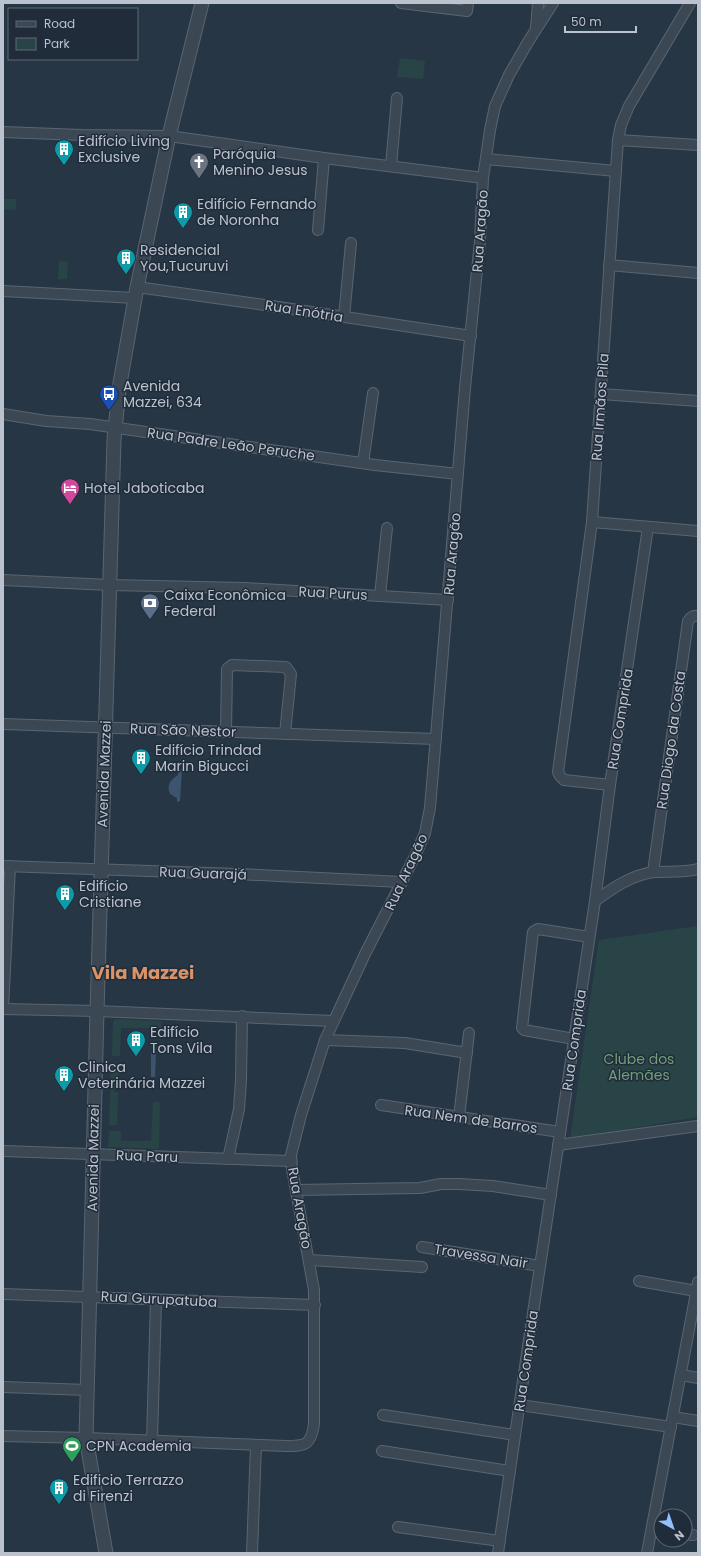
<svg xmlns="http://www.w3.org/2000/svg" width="701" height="1556" viewBox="0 0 701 1556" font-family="Poppins,sans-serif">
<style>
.green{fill:#294446}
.water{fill:#3d546e}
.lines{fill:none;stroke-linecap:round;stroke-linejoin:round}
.minor-casing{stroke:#5a6571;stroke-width:12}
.tertiary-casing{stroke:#5a6571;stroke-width:15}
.minor{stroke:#3c4754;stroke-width:10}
.tertiary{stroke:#3c4754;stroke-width:13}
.labels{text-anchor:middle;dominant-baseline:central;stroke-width:3;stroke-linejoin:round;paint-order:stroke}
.poi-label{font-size:14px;fill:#bac2cd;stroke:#202c3a;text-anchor:start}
.street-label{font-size:14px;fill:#bac2cd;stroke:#202c3a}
.park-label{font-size:14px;fill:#709f78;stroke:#202c3a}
.district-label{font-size:18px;font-weight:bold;fill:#d99369;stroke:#202c3a}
</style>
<rect width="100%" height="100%" fill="#273645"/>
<!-- green -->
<g class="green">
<polygon points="400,58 425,61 423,79 397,77"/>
<polygon points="3,199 16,199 16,210 3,209"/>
<polygon points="59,261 68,262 67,279 58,279"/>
<polygon points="698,926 698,1117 570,1139 599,940"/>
<polygon points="116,1019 161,1021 161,1028 121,1028 120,1056 112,1056 113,1021"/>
<polygon points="111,1065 119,1065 119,1089 114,1089 114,1092 118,1092 117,1125 109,1125"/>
<polygon points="153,1102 160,1102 159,1149 108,1147 109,1131 121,1131 121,1141 151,1141"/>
</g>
<!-- water -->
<g class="water">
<path d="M179 769H182L180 801 177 802V798L170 794C166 784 171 780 178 775Z"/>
<polygon points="151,1053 156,1053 155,1077 151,1077"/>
</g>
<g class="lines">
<defs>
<g id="minor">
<polyline points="401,3 467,11 468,3"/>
<polyline points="536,28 538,3"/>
<polyline points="3,132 82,135 169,136 324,158 483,178"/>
<polyline points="618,140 698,145"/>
<polyline points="486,159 616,171"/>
<polyline points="391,166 397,98"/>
<polyline points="318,230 324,158"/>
<polyline points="609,265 698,273"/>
<polyline points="137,287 272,306 471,336"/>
<polyline points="3,291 135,298"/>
<polyline points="344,317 351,243"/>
<polyline points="601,394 698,401"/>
<polyline points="3,414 46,421 90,424 375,465 458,474"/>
<polyline points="363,463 373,393"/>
<polyline points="592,522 698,531"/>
<polyline points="3,580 110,585 245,588 448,600"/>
<polyline points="380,596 387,528"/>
<polyline points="3,724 436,739"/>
<polyline points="226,732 227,669 232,665 286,667 291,674 285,734"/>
<polyline points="610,785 564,780 560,776 558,772 592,522 618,140 621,125 629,106 690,3"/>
<polyline points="3,866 238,874 402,882"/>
<path d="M653 872 688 621C691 617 693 615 698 616"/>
<path d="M595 901C613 888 631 875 654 872 668 871 684 873 698 869"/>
<polyline points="3,1009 97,1011 333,1021"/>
<polyline points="3,1009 10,866"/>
<polyline points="574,1039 524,1030 522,1028 533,932 538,929 589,937"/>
<polyline points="325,1040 405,1043 467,1053"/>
<polyline points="381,1105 560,1132"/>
<polyline points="459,1117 469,1033"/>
<polyline points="558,1145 698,1126"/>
<polyline points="3,1151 291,1161"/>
<polyline points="228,1159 239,1109 241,1080 242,1016"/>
<polyline points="296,1190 420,1188 441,1184 459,1184 493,1186 551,1195"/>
<polyline points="422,1247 540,1266"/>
<polyline points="310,1260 422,1267"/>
<polyline points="639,1281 696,1291"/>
<polyline points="3,1294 315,1305"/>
<polyline points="681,1375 698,1378"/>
<polyline points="3,1387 87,1390"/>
<polyline points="520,1405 671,1427"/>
<polyline points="383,1415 515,1435"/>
<polyline points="673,1417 698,1421"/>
<path d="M3 1436 86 1438 286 1446C306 1446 311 1445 314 1424V1290L292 1169 291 1155 301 1115 325 1040 365 954 415 856 425 833 430 808 465 388 480 241 483 178 490 130 495 106 509 75 528 42 553 3"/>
<polyline points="152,1441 156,1300"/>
<polyline points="382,1451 510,1471"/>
<polyline points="398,1527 500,1541"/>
<polyline points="685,1534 693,1535"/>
<polyline points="252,1553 256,1445"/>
<polyline points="498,1553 528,1346 595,901 610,785 648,527"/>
<polyline points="647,1553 698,1282"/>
</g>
<polyline id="tertiary" points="106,1553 86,1438 97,1011 114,440 119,389 137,287 169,136 202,3"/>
</defs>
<!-- minor casing -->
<use href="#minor" class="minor-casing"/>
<!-- tertiary casing -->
<use href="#tertiary" class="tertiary-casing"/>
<!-- minor -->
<use href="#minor" class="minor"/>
<!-- tertiary -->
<use href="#tertiary" class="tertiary"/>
</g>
<!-- icons -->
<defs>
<symbol id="building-pin" viewBox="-11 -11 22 30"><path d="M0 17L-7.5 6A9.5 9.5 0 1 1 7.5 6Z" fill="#0f9aa8" stroke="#202c3a"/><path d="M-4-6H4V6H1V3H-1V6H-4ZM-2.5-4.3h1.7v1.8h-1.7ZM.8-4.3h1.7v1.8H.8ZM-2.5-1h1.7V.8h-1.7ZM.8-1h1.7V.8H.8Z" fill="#fff"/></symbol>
<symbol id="church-pin" viewBox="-11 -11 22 30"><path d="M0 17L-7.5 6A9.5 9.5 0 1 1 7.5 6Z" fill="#6b7280" stroke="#202c3a"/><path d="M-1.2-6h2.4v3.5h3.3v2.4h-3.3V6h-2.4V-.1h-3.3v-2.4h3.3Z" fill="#fff"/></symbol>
<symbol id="bus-pin" viewBox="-11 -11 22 30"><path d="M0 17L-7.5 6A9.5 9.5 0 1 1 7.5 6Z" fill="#1a4fb4" stroke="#202c3a"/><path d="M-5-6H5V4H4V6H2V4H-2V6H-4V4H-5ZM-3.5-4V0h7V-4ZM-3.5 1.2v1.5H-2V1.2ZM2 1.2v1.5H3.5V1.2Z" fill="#fff"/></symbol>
<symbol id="hotel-pin" viewBox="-11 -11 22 30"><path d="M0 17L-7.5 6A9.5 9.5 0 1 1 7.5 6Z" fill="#d1479c" stroke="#202c3a"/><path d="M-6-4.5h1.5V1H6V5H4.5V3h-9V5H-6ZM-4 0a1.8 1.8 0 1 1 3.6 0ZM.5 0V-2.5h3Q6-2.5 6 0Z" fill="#fff"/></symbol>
<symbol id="bank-pin" viewBox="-11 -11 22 30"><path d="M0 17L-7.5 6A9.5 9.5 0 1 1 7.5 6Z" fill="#5c6f8a" stroke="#202c3a"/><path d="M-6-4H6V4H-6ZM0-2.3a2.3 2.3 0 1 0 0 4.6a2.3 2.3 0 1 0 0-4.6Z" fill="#fff"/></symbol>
<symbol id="stadium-pin" viewBox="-11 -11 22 30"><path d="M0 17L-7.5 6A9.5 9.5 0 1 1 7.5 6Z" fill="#2e9e5b" stroke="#202c3a"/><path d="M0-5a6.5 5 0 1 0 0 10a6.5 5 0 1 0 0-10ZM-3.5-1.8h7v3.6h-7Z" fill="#fff"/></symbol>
</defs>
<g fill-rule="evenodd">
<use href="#building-pin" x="53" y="138" width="22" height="30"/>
<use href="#church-pin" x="188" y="151" width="22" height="30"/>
<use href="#building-pin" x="172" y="201" width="22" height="30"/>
<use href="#building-pin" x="115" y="247" width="22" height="30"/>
<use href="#bus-pin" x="98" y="383" width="22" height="30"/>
<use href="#hotel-pin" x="59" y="477" width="22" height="30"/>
<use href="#bank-pin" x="139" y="592" width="22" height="30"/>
<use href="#building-pin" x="130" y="747" width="22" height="30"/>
<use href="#building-pin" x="54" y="883" width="22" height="30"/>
<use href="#building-pin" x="125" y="1029" width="22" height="30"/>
<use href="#building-pin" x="53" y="1064" width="22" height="30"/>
<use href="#stadium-pin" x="61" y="1435" width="22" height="30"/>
<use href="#building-pin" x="48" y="1477" width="22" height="30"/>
</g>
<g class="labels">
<!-- poi labels -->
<g class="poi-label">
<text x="78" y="141">Edifício Living<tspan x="78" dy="16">Exclusive</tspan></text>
<text x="213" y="154">Paróquia<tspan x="213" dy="16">Menino Jesus</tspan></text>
<text x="197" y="204">Edifício Fernando<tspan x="197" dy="16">de Noronha</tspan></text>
<text x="140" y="250">Residencial<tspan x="140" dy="16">You,Tucuruvi</tspan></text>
<text x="123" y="386">Avenida<tspan x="123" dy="16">Mazzei, 634</tspan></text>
<text x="84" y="488">Hotel Jaboticaba</text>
<text x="164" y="595">Caixa Econômica<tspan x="164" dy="16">Federal</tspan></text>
<text x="155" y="750">Edifício Trindad<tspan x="155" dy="16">Marin Bigucci</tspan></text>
<text x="79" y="886">Edifício<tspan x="79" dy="16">Cristiane</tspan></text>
<text x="150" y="1032">Edifício<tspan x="150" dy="16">Tons Vila</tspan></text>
<text x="78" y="1067">Clinica<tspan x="78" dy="16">Veterinária Mazzei</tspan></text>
<text x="86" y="1446">CPN Academia</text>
<text x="73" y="1480">Edificio Terrazzo<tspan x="73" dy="16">di Firenzi</tspan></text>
</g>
<!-- street labels -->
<g class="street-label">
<text transform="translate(480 231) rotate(-86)">Rua Aragão</text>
<text transform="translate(304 311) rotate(9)">Rua Enótria</text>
<text transform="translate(600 407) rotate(-86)">Rua Irmãos Pìla</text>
<text transform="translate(231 444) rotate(8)">Rua Padre Leão Peruche</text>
<text transform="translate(452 554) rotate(-85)">Rua Aragão</text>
<text transform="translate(333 593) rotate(3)">Rua Purus</text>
<text transform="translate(620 719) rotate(-81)">Rua Comprida</text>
<text transform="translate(183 730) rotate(2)">Rua São Nestor</text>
<text transform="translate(671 740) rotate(-82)">Rua Diogo da Costa</text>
<text transform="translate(104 774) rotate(-88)">Avenida Mazzei</text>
<text transform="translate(406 872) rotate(-65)">Rua Aragão</text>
<text transform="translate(203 873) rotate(2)">Rua Guarajá</text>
<text transform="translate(574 1040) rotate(-82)">Rua Comprida</text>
<text transform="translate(471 1119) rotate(8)">Rua Nem de Barros</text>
<text transform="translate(147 1156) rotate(2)">Rua Paru</text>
<text transform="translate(93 1158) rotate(-89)">Avenida Mazzei</text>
<text transform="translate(300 1208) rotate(80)">Rua Aragão</text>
<text transform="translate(481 1256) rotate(9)">Travessa Nair</text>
<text transform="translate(159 1299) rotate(3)">Rua Gurupatuba</text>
<text transform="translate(526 1361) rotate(-82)">Rua Comprida</text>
</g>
<!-- park labels -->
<g class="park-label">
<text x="639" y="1059">Clube dos<tspan x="639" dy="16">Alemães</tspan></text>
</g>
<!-- district labels -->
<g class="district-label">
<text x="143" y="972">Vila Mazzei</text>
</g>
</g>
<!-- border -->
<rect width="701" height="1556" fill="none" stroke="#bac2cd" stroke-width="8"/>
<!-- legend -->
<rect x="8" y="8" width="130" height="52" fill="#202c3a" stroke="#5e6875"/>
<rect x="16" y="21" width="20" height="6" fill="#3c4754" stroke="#5e6875"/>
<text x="44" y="28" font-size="12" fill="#bac2cd">Road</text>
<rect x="16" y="38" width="20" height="12" fill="#294446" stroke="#5e6875"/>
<text x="44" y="48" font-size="12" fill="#bac2cd">Park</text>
<!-- north arrow -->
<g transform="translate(673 1528) rotate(140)"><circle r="19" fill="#202c3a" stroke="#5e6875"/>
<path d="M0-3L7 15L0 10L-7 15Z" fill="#92c0fa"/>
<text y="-6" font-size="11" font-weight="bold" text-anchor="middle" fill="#bac2cd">N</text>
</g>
<!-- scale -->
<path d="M565 26v6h71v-6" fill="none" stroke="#bac2cd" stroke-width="2"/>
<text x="571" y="26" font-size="12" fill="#bac2cd" stroke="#202c3a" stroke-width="3" paint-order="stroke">50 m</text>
</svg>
